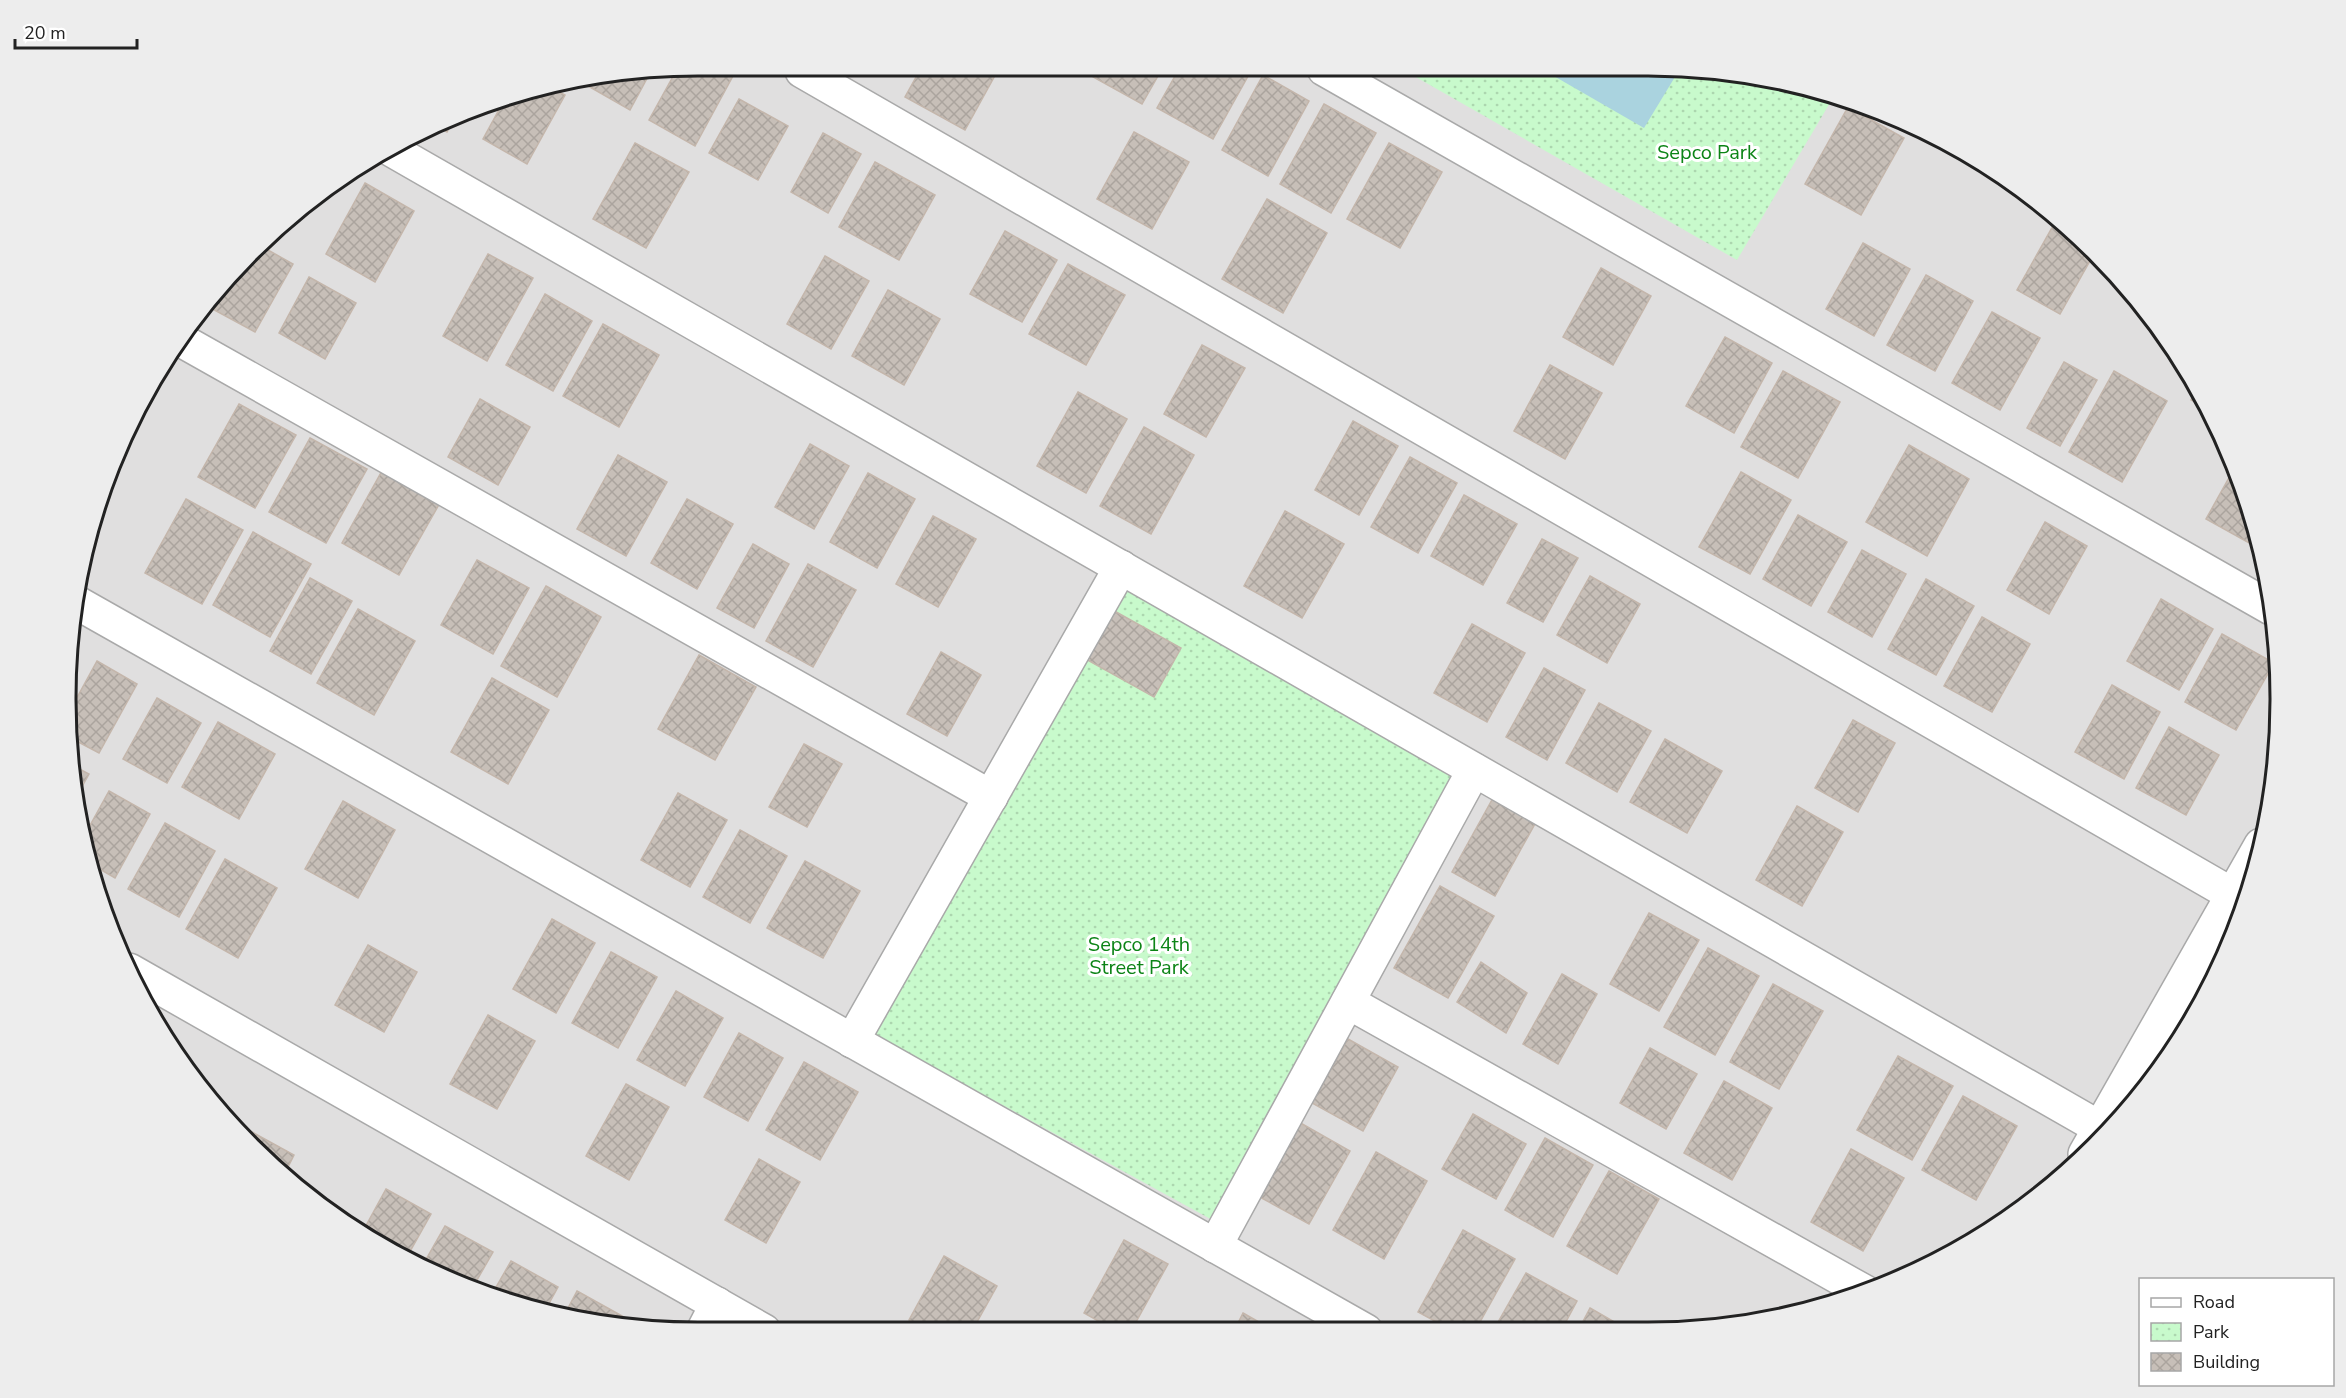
<svg xmlns="http://www.w3.org/2000/svg" width="2346" height="1398" viewBox="0 0 2346 1398" font-family="'Nunito Sans',sans-serif">
<style>
.residential{fill:#e0dfdf}
.park{fill:url(#park-dots)}
.water{fill:#aad3df}
.building{fill:url(#building-cross-hatch);stroke:#c4b6ab;stroke-width:1.5}
.lines{fill:none;stroke-linecap:round;stroke-linejoin:round}
.minor-casing{stroke:#a9a9a9;stroke-width:36}
.minor{stroke:#fff;stroke-width:33}
.labels{text-anchor:middle;dominant-baseline:central;stroke-width:6;stroke-linejoin:round;paint-order:stroke}
.park-label{font-size:20px;fill:#0c8416;stroke:#fff}
.rim{fill:none;stroke:#222;stroke-width:3}
</style>
<defs>
<pattern id="park-dots" width="8" height="8" patternUnits="userSpaceOnUse" patternTransform="scale(1.5)"><rect width="8" height="8" fill="#c8facc"/><path d="M2 2h.1M6 6h.1" fill="none" stroke="#acd6af" stroke-width="1.8" stroke-linecap="round"/></pattern>
<pattern id="building-cross-hatch" width="8" height="8" patternUnits="userSpaceOnUse" patternTransform="scale(1.5)"><rect width="8" height="8" fill="#c7bfb8"/><path d="M0 0l8 8M0 8l8-8" fill="none" stroke="#aba49e"/></pattern>
</defs>
<rect width="100%" height="100%" fill="#f2efe9"/>
<!-- residential -->
<polygon class="residential" points="1689,67 1850,99 1998,173 2094,251 2173,347 2232,456 2268,575 2280,699 2268,822 2232,941 2174,1050 2094,1147 1964,1247 1850,1299 1689,1331 657,1331 495,1298 348,1226 223,1116 151,1016 114,941 78,823 67,740 71,617 88,535 131,419 173,347 182,336 251,252 314,197 419,131 496,99 616,71"/>
<!-- park -->
<g class="park">
<polygon points="1689,67 1834,96 1737,260 1400,68"/>
<polygon points="1126,589 1459,773 1216,1222 871,1033"/>
</g>
<!-- water -->
<polygon class="water" points="1681,67 1644,128 1540,68"/>
<!-- building -->
<g class="building">
<polygon points="1162,69 1142,104 1086,73 1088,70"/>
<polygon points="1179,69 1252,69 1213,139 1157,108"/>
<polygon points="920,70 998,70 965,130 905,97"/>
<polygon points="616,71 651,71 630,110 581,82 583,79"/>
<polygon points="676,71 728,71 734,74 695,146 649,120"/>
<polygon points="1263,75 1309,101 1268,176 1222,150"/>
<polygon points="550,87 565,95 527,164 483,139 506,97"/>
<polygon points="739,99 788,126 758,180 709,153"/>
<polygon points="1324,104 1376,133 1331,213 1280,184"/>
<polygon points="1848,107 1904,138 1861,215 1805,184"/>
<polygon points="456,116 447,132 434,125"/>
<polygon points="1134,132 1189,162 1152,229 1097,199"/>
<polygon points="823,133 861,154 828,213 791,192"/>
<polygon points="635,143 689,172 646,248 593,219"/>
<polygon points="1389,143 1442,172 1400,248 1347,219"/>
<polygon points="875,162 935,195 899,260 839,227"/>
<polygon points="365,183 414,211 375,282 326,254"/>
<polygon points="1267,199 1327,233 1283,313 1222,279"/>
<polygon points="2054,224 2079,239 2095,252 2060,314 2017,290"/>
<polygon points="1005,231 1057,260 1022,322 970,294"/>
<polygon points="1863,243 1910,269 1874,336 1826,309"/>
<polygon points="259,245 293,264 255,332 207,306"/>
<polygon points="488,254 533,278 487,361 443,336"/>
<polygon points="825,256 869,281 831,349 787,324"/>
<polygon points="1068,264 1125,295 1086,365 1029,334"/>
<polygon points="1601,268 1651,296 1613,365 1563,337"/>
<polygon points="1926,275 1973,301 1935,371 1887,345"/>
<polygon points="309,277 356,303 325,359 279,333"/>
<polygon points="888,290 940,319 904,385 852,356"/>
<polygon points="545,294 592,321 553,391 506,365"/>
<polygon points="1992,312 2040,338 2000,410 1952,383"/>
<polygon points="603,324 659,355 619,427 563,396"/>
<polygon points="1725,337 1772,363 1734,433 1686,406"/>
<polygon points="1202,345 1245,368 1206,437 1164,414"/>
<polygon points="2064,362 2097,380 2060,446 2027,428"/>
<polygon points="1550,365 1602,393 1565,459 1514,431"/>
<polygon points="1783,371 1840,402 1798,478 1741,447"/>
<polygon points="2114,371 2167,401 2122,482 2069,452"/>
<polygon points="2196,390 2206,408 2191,400"/>
<polygon points="1078,392 1127,419 1086,493 1037,466"/>
<polygon points="480,399 530,427 498,485 448,457"/>
<polygon points="239,404 296,435 255,508 198,477"/>
<polygon points="1353,421 1398,446 1359,515 1315,490"/>
<polygon points="1144,427 1194,455 1151,534 1100,506"/>
<polygon points="310,438 367,469 326,543 269,512"/>
<polygon points="810,444 849,466 814,529 775,507"/>
<polygon points="1909,445 1969,479 1927,556 1866,522"/>
<polygon points="618,455 667,482 626,556 577,529"/>
<polygon points="1410,457 1457,483 1418,553 1371,527"/>
<polygon points="2235,467 2260,549 2206,519"/>
<polygon points="383,469 441,501 399,575 342,543"/>
<polygon points="1741,472 1791,500 1750,574 1699,547"/>
<polygon points="868,473 915,499 877,568 830,542"/>
<polygon points="1464,495 1517,524 1483,585 1431,556"/>
<polygon points="186,499 243,530 202,604 145,573"/>
<polygon points="687,499 733,524 697,589 651,563"/>
<polygon points="1285,511 1344,544 1302,618 1244,586"/>
<polygon points="1798,515 1847,542 1811,606 1763,579"/>
<polygon points="933,516 976,539 938,607 896,584"/>
<polygon points="2045,522 2087,546 2049,614 2007,590"/>
<polygon points="253,532 311,564 270,637 213,605"/>
<polygon points="1542,539 1578,558 1543,622 1507,603"/>
<polygon points="753,544 789,564 754,628 717,608"/>
<polygon points="1862,550 1906,574 1872,637 1828,612"/>
<polygon points="477,560 529,588 493,654 441,625"/>
<polygon points="808,564 856,590 813,667 766,641"/>
<polygon points="1590,576 1640,604 1607,663 1557,635"/>
<polygon points="310,578 352,601 311,674 270,651"/>
<polygon points="1926,579 1974,606 1936,675 1888,649"/>
<polygon points="546,586 601,617 557,697 501,666"/>
<polygon points="2161,599 2213,629 2179,690 2127,661"/>
<polygon points="1109,608 1181,648 1154,697 1082,657"/>
<polygon points="358,609 415,641 374,715 317,683"/>
<polygon points="1982,617 2030,644 1992,712 1944,686"/>
<polygon points="1472,624 1525,653 1487,722 1434,693"/>
<polygon points="2222,634 2274,663 2236,730 2185,702"/>
<polygon points="70,647 78,651 70,666"/>
<polygon points="941,652 981,675 947,736 907,714"/>
<polygon points="699,655 756,687 715,760 658,729"/>
<polygon points="97,661 137,684 99,753 67,736 68,714"/>
<polygon points="1544,668 1585,690 1547,760 1506,737"/>
<polygon points="492,678 549,710 508,784 451,752"/>
<polygon points="2112,685 2160,712 2124,779 2075,752"/>
<polygon points="157,698 201,723 167,783 123,759"/>
<polygon points="1599,703 1651,731 1617,792 1566,763"/>
<polygon points="1853,720 1895,743 1858,812 1815,788"/>
<polygon points="218,722 275,754 239,819 182,787"/>
<polygon points="2169,727 2219,755 2186,815 2136,788"/>
<polygon points="1665,739 1722,771 1687,833 1630,802"/>
<polygon points="804,744 842,764 807,827 769,807"/>
<polygon points="70,764 89,774 75,799"/>
<polygon points="109,791 150,814 115,878 91,864 83,838"/>
<polygon points="678,793 727,820 690,887 641,860"/>
<polygon points="1493,798 1536,822 1495,896 1452,872"/>
<polygon points="343,801 395,830 358,898 305,869"/>
<polygon points="1797,806 1843,832 1802,906 1756,880"/>
<polygon points="165,823 215,851 179,917 128,889"/>
<polygon points="740,830 787,856 750,923 703,897"/>
<polygon points="225,859 277,888 238,958 186,929"/>
<polygon points="805,861 860,891 823,958 767,928"/>
<polygon points="1440,886 1494,916 1448,998 1394,968"/>
<polygon points="1649,913 1699,940 1659,1011 1610,984"/>
<polygon points="552,919 595,943 556,1013 513,989"/>
<polygon points="368,945 417,972 384,1032 335,1005"/>
<polygon points="1708,948 1759,976 1715,1055 1664,1027"/>
<polygon points="2221,950 2226,952 2201,999 2195,997"/>
<polygon points="611,952 657,977 618,1048 572,1023"/>
<polygon points="1481,962 1527,993 1506,1033 1457,1002"/>
<polygon points="1562,974 1597,994 1558,1064 1523,1044"/>
<polygon points="1773,984 1823,1011 1779,1089 1730,1062"/>
<polygon points="676,991 723,1018 685,1086 637,1060"/>
<polygon points="2184,1008 2193,1013 2174,1050 2166,1059 2158,1055"/>
<polygon points="488,1015 535,1041 497,1109 450,1084"/>
<polygon points="739,1033 783,1058 748,1121 704,1097"/>
<polygon points="1348,1039 1398,1067 1363,1131 1312,1103"/>
<polygon points="1650,1048 1697,1074 1666,1129 1620,1103"/>
<polygon points="1898,1056 1953,1086 1912,1160 1857,1130"/>
<polygon points="804,1062 858,1092 820,1160 766,1130"/>
<polygon points="2146,1066 2156,1072 2119,1116"/>
<polygon points="1724,1081 1772,1108 1732,1180 1684,1153"/>
<polygon points="626,1084 669,1107 629,1180 586,1156"/>
<polygon points="1963,1096 2017,1126 1976,1200 1922,1170"/>
<polygon points="1473,1114 1526,1144 1496,1199 1442,1169"/>
<polygon points="1297,1121 1350,1151 1309,1224 1256,1195"/>
<polygon points="243,1127 294,1155 286,1171 241,1132"/>
<polygon points="1545,1138 1593,1165 1553,1237 1505,1210"/>
<polygon points="1851,1149 1904,1178 1863,1251 1811,1222"/>
<polygon points="1376,1152 1427,1181 1384,1259 1333,1230"/>
<polygon points="759,1159 800,1182 766,1243 725,1220"/>
<polygon points="1609,1171 1659,1199 1617,1274 1567,1246"/>
<polygon points="386,1189 431,1214 408,1255 362,1233"/>
<polygon points="445,1226 493,1252 473,1287 424,1263"/>
<polygon points="1463,1230 1515,1259 1475,1331 1453,1331 1418,1312"/>
<polygon points="1124,1240 1168,1264 1131,1331 1116,1331 1084,1313"/>
<polygon points="944,1256 997,1286 972,1331 929,1331 909,1320"/>
<polygon points="511,1261 558,1287 546,1309 491,1296"/>
<polygon points="1526,1273 1577,1301 1561,1331 1493,1331"/>
<polygon points="577,1291 624,1317 620,1323 566,1312"/>
<polygon points="1590,1308 1630,1331 1578,1331"/>
<polygon points="1243,1313 1275,1331 1234,1331"/>
</g>
<g class="lines">
<defs>
<g id="minor">
<polyline points="1324,69 2271,608"/>
<polyline points="802,71 2233,895"/>
<polyline points="390,149 2100,1128"/>
<polyline points="179,339 991,797"/>
<polyline points="74,601 1366,1331"/>
<polyline points="129,970 764,1331"/>
<polyline points="1348,1002 1865,1292"/>
<polyline points="852,1041 1121,567"/>
<polyline points="2085,1154 2261,845"/>
<polyline points="1215,1246 1474,770"/>
<polyline points="703,1331 717,1304"/>
</g>
</defs>
<!-- minor casing -->
<use href="#minor" class="minor-casing"/>
<!-- minor -->
<use href="#minor" class="minor"/>
</g>
<g class="labels">
<!-- park labels -->
<g class="park-label">
<text x="1707" y="152">Sepco Park</text>
<text x="1139" y="944">Sepco 14th<tspan x="1139" dy="23">Street Park</tspan></text>
</g>
</g>
<!-- crop -->
<path d="M0 0H2346V1398H0ZM698 76H1648A622 622 0 0 1 2270 698V700A622 622 0 0 1 1648 1322H698A622 622 0 0 1 76 700V698A622 622 0 0 1 698 76Z" fill="#ededed" fill-rule="evenodd"/>
<path class="rim" d="M698 76H1648A622 622 0 0 1 2270 698V700A622 622 0 0 1 1648 1322H698A622 622 0 0 1 76 700V698A622 622 0 0 1 698 76Z"/>
<!-- legend -->
<rect x="2139" y="1278" width="195" height="108" fill="#ffffff" stroke="#a7a7a7" stroke-width="1.5"/>
<rect x="2151" y="1298" width="30" height="9" fill="#ffffff" stroke="#a7a7a7" stroke-width="1.5"/>
<text x="2193" y="1308" font-size="18" fill="#222222">Road</text>
<rect x="2151" y="1323" width="30" height="18" fill="url(#park-dots)" stroke="#a7a7a7" stroke-width="1.5"/>
<text x="2193" y="1338" font-size="18" fill="#222222">Park</text>
<rect x="2151" y="1353" width="30" height="18" fill="url(#building-cross-hatch)" stroke="#a7a7a7" stroke-width="1.5"/>
<text x="2193" y="1368" font-size="18" fill="#222222">Building</text>
<!-- scale -->
<path d="M15 39v9h122v-9" fill="none" stroke="#222222" stroke-width="3"/>
<text x="24" y="39" font-size="18" fill="#222222" stroke="#ffffff" stroke-width="4.5" paint-order="stroke">20 m</text>
</svg>
